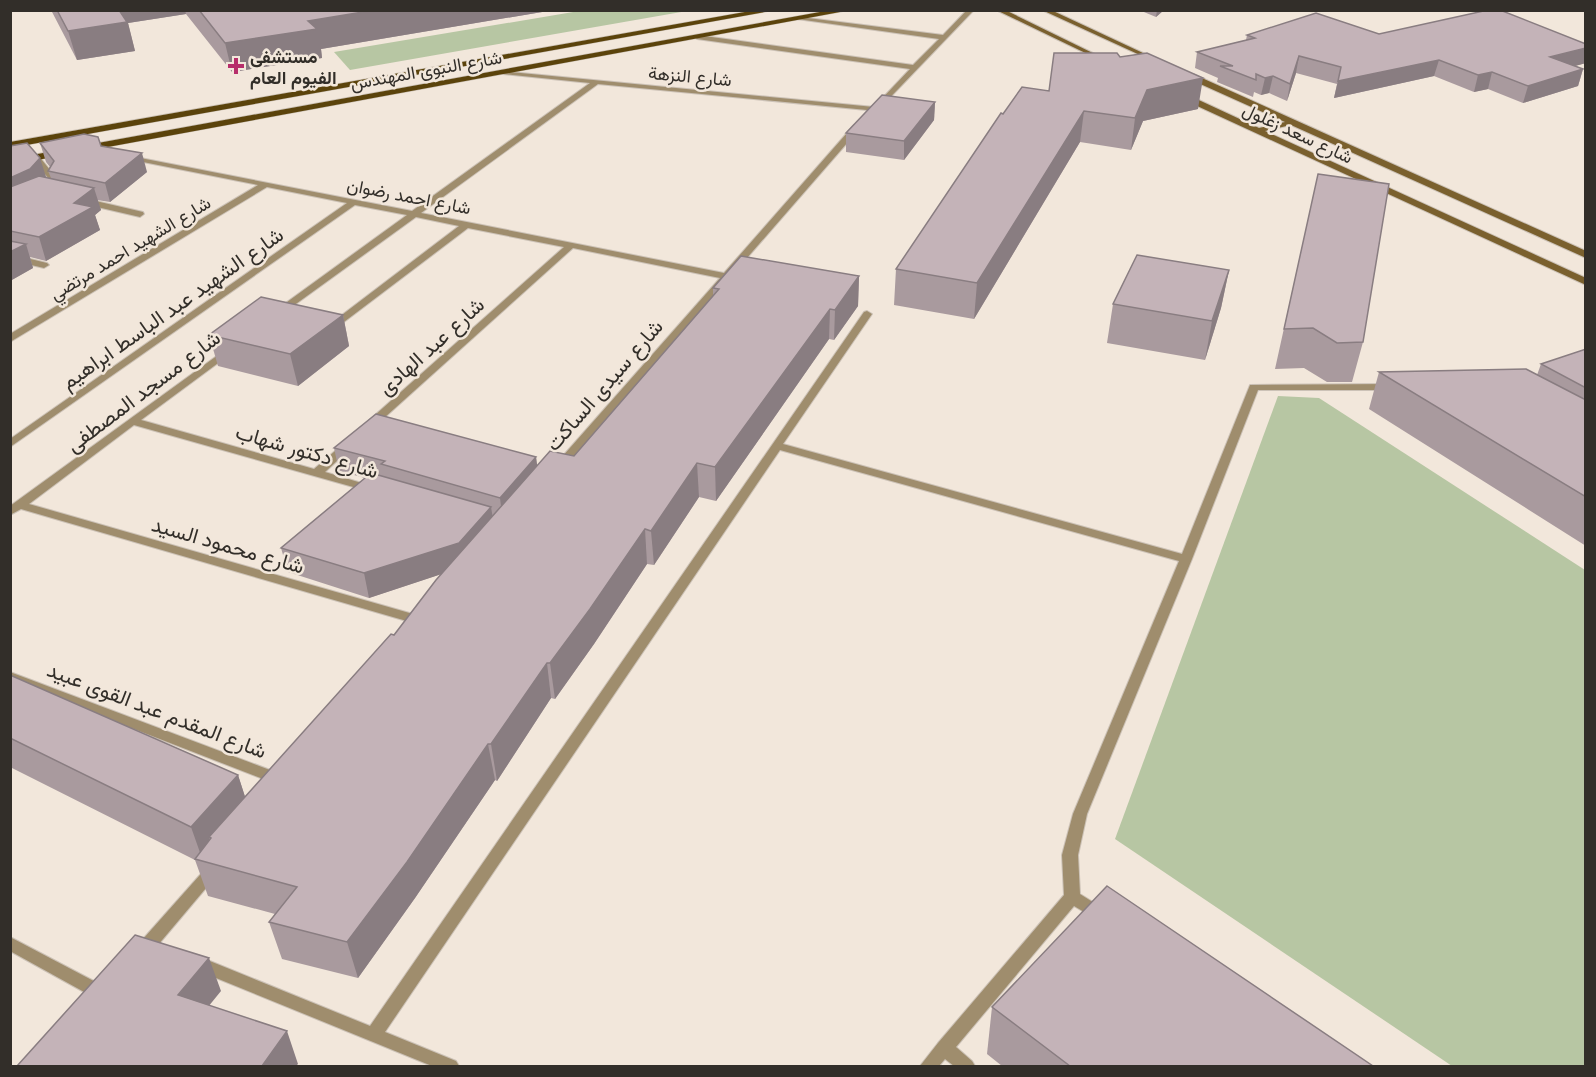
<svg xmlns="http://www.w3.org/2000/svg" width="1596" height="1077" viewBox="0 0 1596 1077" font-family="'Space Grotesk',Vazirmatn,sans-serif">
<style>
.green{fill:#b7c6a3}
.lines{fill:none;stroke-linecap:round;stroke-linejoin:round}
.street-casing{stroke:#ccc2b7;stroke-width:2}
.secondary-casing{stroke:#ccc2b7;stroke-width:2}
.primary-casing{stroke:#ccc2b7;stroke-width:1}
.street{fill:#9f8d6d;fill-rule:evenodd}
.secondary{fill:#7a602e;fill-rule:evenodd}
.primary{fill:#5b430b;fill-rule:evenodd}
.wall{fill:#a99a9e}
.shaded-wall{fill:#897d81}
.building{fill:#c4b3b8;stroke:#897d81;stroke-width:1.5}
.poi-dot{fill:#b72e6b;stroke:#f2e7db;stroke-width:2}
.labels{text-anchor:middle;dominant-baseline:central;stroke-width:5;stroke-linejoin:round;paint-order:stroke}
.far-poi-label{font-size:18px;font-weight:bold;fill:#322e29;stroke:#f2e7db;text-anchor:start}
.far-street-label{font-size:18px;fill:#322e29;stroke:#f2e7db}
.street-label{font-size:21px;fill:#322e29;stroke:#f2e7db}
</style>
<rect width="100%" height="100%" fill="#f2e7db"/>
<!-- green -->
<g class="green">
<polygon points="585,10 687,11 350,70 334,52"/>
<polygon points="1278,396 1319,398 1585,570 1585,1066 1452,1066 1115,839"/>
</g>
<g class="lines">
<defs>
<g id="street">
<polygon points="967,10 974,10 877,111 598,84 421,213 724,273 854,125 861,127 564,468 556,468 554,466 720,278 573,248 374,427 366,427 365,425 366,423 564,247 468,228 336,328 330,328 330,324 459,226 416,217 282,314 276,314 276,310 407,215 355,205 10,447 10,439 347,203 267,187 10,342 10,334 258,185 128,159 124,157 125,155 412,211 590,83 503,74 499,72 501,71 874,107 910,69 697,39 694,37 697,35 913,65 939,39 797,19 800,17 943,35"/>
<polygon points="32,155 38,155 58,180 53,189 46,187 50,180 32,159"/>
<polygon points="83,198 143,212 144,214 140,217 80,203 79,201"/>
<polygon points="10,254 47,263 49,265 44,268 10,260"/>
<polygon points="867,311 872,314 783,444 1182,554 1250,385 1392,384 1397,387 1392,390 1258,390 1192,559 1087,814 1078,855 1080,894 1107,911 1109,916 1107,921 1101,922 1074,906 956,1047 972,1061 975,1066 954,1066 945,1059 939,1066 920,1066 938,1043 1064,895 1062,855 1073,814 1179,561 780,450 385,1032 456,1061 459,1066 432,1066 194,969 192,964 194,959 200,957 370,1026 864,312"/>
<polygon points="229,347 233,348 233,352 141,420 314,469 342,445 350,445 352,447 350,449 325,472 375,487 377,489 375,491 371,492 134,425 29,504 427,618 428,621 427,624 417,624 21,509 10,515 10,506"/>
<polygon points="10,672 286,776 288,780 286,784 281,785 276,784 10,681"/>
<polygon points="212,865 217,867 220,871 217,875 147,958 141,960 135,958 133,953 135,948 207,867"/>
<polygon points="10,937 107,988 109,993 107,998 101,1000 95,998 10,951"/>
</g>
<g id="secondary">
<polygon points="996,10 1005,10 1107,60 1102,61"/>
<polygon points="1042,10 1051,10 1158,60 1153,61"/>
<polygon points="1187,74 1193,74 1586,251 1586,258 1291,125 1265,131 1586,278 1586,285 1182,99 1182,95 1188,95 1259,128 1285,122 1187,78"/>
</g>
<g id="primary">
<polygon points="756,10 776,10 10,148 10,142"/>
<polygon points="831,10 851,10 10,165 10,159"/>
</g>
</defs>
<!-- street casing -->
<use href="#street" class="street-casing"/>
<!-- secondary casing -->
<use href="#secondary" class="secondary-casing"/>
<!-- primary casing -->
<use href="#primary" class="primary-casing"/>
<!-- street -->
<use href="#street" class="street"/>
<!-- secondary -->
<use href="#secondary" class="secondary"/>
<!-- primary -->
<use href="#primary" class="primary"/>
</g>
<!-- wall -->
<g class="wall">
<polygon points="51,10 554,10 321,49 322,58 232,72 186,14 128,23 135,51 77,60"/>
<polygon points="1139,10 1164,10 1156,17"/>
<polygon points="1379,34 1586,44 1586,63 1575,66 1583,69 1578,86 1523,103 1488,89 1474,92 1434,76 1334,98 1337,84 1296,73 1287,101 1269,93 1261,95 1254,92 1253,97 1217,82 1218,78 1195,68 1197,52 1246,40 1247,35"/>
<polygon points="1120,57 1198,109 1143,121 1131,150 1080,142 974,319 894,305 896,269 1003,114"/>
<polygon points="935,102 934,120 904,160 846,152 846,133"/>
<polygon points="40,143 101,146 147,172 110,202 97,200 101,210 95,215 100,230 46,261 30,257 33,268 10,281 10,146 46,178 51,178 48,171 50,167 46,162"/>
<polygon points="1318,174 1363,342 1352,382 1327,382 1304,368 1275,369"/>
<polygon points="1229,270 1221,308 1205,360 1107,343 1113,304"/>
<polygon points="859,276 858,306 834,340 829,339 716,501 699,497 654,565 647,564 594,644 555,699 551,698 497,781 495,780 415,898 358,978 282,959 269,922 275,914 208,896 195,860 10,767 10,675 238,775 245,797 394,635 441,574 369,598 288,572 281,548 365,478 339,471 334,448 536,457 537,465 574,456 713,296 713,288"/>
<polygon points="343,315 349,346 298,386 218,366 209,335"/>
<polygon points="1586,349 1586,546 1369,409 1379,372 1537,375 1541,364"/>
<polygon points="992,1007 1373,1066 1002,1066 987,1054"/>
</g>
<!-- shaded-wall -->
<g class="shaded-wall">
<polygon points="113,10 185,10 186,14 128,23 135,51 77,60 68,31"/>
<polygon points="375,10 554,10 321,49 322,58 232,72 225,43 308,21"/>
<polygon points="1157,10 1164,10 1156,17"/>
<polygon points="1586,48 1586,63 1545,74 1550,57"/>
<polygon points="1299,56 1296,73 1287,101 1290,84"/>
<polygon points="1439,60 1434,76 1334,98 1338,81"/>
<polygon points="1583,69 1578,86 1523,103 1528,86"/>
<polygon points="1492,72 1488,89 1474,92 1478,75"/>
<polygon points="1273,76 1269,93 1261,95 1265,78"/>
<polygon points="1203,78 1198,109 1143,121 1131,150 1135,118 1147,90"/>
<polygon points="935,102 934,120 904,160 904,141"/>
<polygon points="1084,111 1080,142 974,319 977,283"/>
<polygon points="142,153 147,172 110,202 105,183"/>
<polygon points="40,158 47,180 10,204 10,178"/>
<polygon points="94,188 101,210 95,215 100,230 46,261 39,237 74,203"/>
<polygon points="26,244 33,268 10,281 10,252"/>
<polygon points="1229,270 1221,308 1205,360 1212,321"/>
<polygon points="859,276 858,306 834,340 835,310"/>
<polygon points="830,309 829,339 716,501 715,467"/>
<polygon points="343,315 349,346 298,386 290,354"/>
<polygon points="536,457 539,480 503,521 500,498"/>
<polygon points="697,463 699,497 654,565 651,531"/>
<polygon points="491,507 495,531 463,567 369,598 364,573"/>
<polygon points="645,529 647,564 594,644 555,699 550,663"/>
<polygon points="547,663 551,698 497,781 491,744"/>
<polygon points="488,744 495,780 415,898 358,978 347,942"/>
<polygon points="238,775 250,812 211,838 209,837 214,853 203,861 191,827"/>
<polygon points="209,958 221,991 191,1028 178,995"/>
<polygon points="287,1031 298,1064 296,1066 262,1066"/>
</g>
<!-- building -->
<g class="building">
<polygon points="57,10 119,10 127,22 68,31"/>
<polygon points="199,10 375,10 308,21 317,29 225,43"/>
<polygon points="1488,10 1500,10 1586,44 1586,48 1550,57 1583,69 1528,86 1492,72 1478,75 1439,60 1338,81 1341,67 1299,56 1290,84 1273,76 1265,78 1256,74 1256,80 1220,66 1233,66 1197,52 1255,38 1247,35 1316,13 1379,34"/>
<polygon points="1054,53 1117,53 1120,57 1147,53 1203,78 1147,90 1135,118 1084,111 977,283 896,269 1001,113 1003,114 1022,87 1049,91"/>
<polygon points="882,95 935,102 904,141 846,133"/>
<polygon points="84,134 98,137 101,146 142,153 105,183 48,171 54,161 40,143"/>
<polygon points="27,143 40,158 30,169 10,178 10,146"/>
<polygon points="1318,174 1389,184 1363,342 1337,343 1313,328 1284,329"/>
<polygon points="39,176 94,188 74,203 93,207 39,237 10,231 10,187"/>
<polygon points="10,241 26,244 10,252"/>
<polygon points="1137,255 1229,270 1212,321 1113,304"/>
<polygon points="741,256 859,276 835,310 830,309 715,467 697,463 651,531 645,529 590,609 550,663 547,663 491,744 488,744 407,862 347,942 269,922 297,887 195,859 211,838 209,837 391,634 394,635 436,580 550,451 574,456 719,289 713,288"/>
<polygon points="261,297 343,315 290,354 209,335"/>
<polygon points="1586,349 1586,388 1541,364"/>
<polygon points="1526,369 1586,400 1586,497 1379,372"/>
<polygon points="376,414 536,457 500,498 381,464 385,461 334,448"/>
<polygon points="371,473 491,507 459,543 364,573 281,548"/>
<polygon points="10,675 238,775 191,827 10,738"/>
<polygon points="1107,886 1373,1066 1070,1066 992,1007"/>
<polygon points="135,935 209,958 178,995 287,1031 262,1066 17,1066"/>
</g>
<!-- markers -->
<path class="poi-dot" d="M233 57h6v6h6v6h-6v6h-6v-6h-6v-6h6z"/>
<g class="labels">
<!-- far-poi labels -->
<g class="far-poi-label">
<text x="250" y="56">مستشفى<tspan x="250" dy="21">الفيوم العام</tspan></text>
</g>
<!-- far-street labels -->
<g class="far-street-label">
<text transform="translate(426 70) rotate(-10)">شارع النبوى المهندس</text>
<text transform="translate(690 76) rotate(5)">شارع النزهة</text>
<text transform="translate(1298 133) rotate(25)">شارع سعد زغلول</text>
<text transform="translate(409 196) rotate(11)">شارع احمد رضوان</text>
<text transform="translate(130 248) rotate(-31)">شارع الشهيد احمد مرتضي</text>
</g>
<!-- street labels -->
<g class="street-label">
<text transform="translate(172 308) rotate(-35)">شارع الشهيد عبد الباسط ابراهيم</text>
<text transform="translate(431 346) rotate(-42)">شارع عبد الهادى</text>
<text transform="translate(604 385) rotate(-49)">شارع سيدى الساكت</text>
<text transform="translate(143 391) rotate(-37)">شارع مسجد المصطفى</text>
<text transform="translate(307 451) rotate(16)">شارع دكتور شهاب</text>
<text transform="translate(228 545) rotate(16)">شارع محمود السيد</text>
<text transform="translate(157 710) rotate(21)">شارع المقدم عبد القوى عبيد</text>
</g>
</g>
<!-- border -->
<rect width="1596" height="1077" fill="none" stroke="#322e29" stroke-width="24"/>
</svg>
